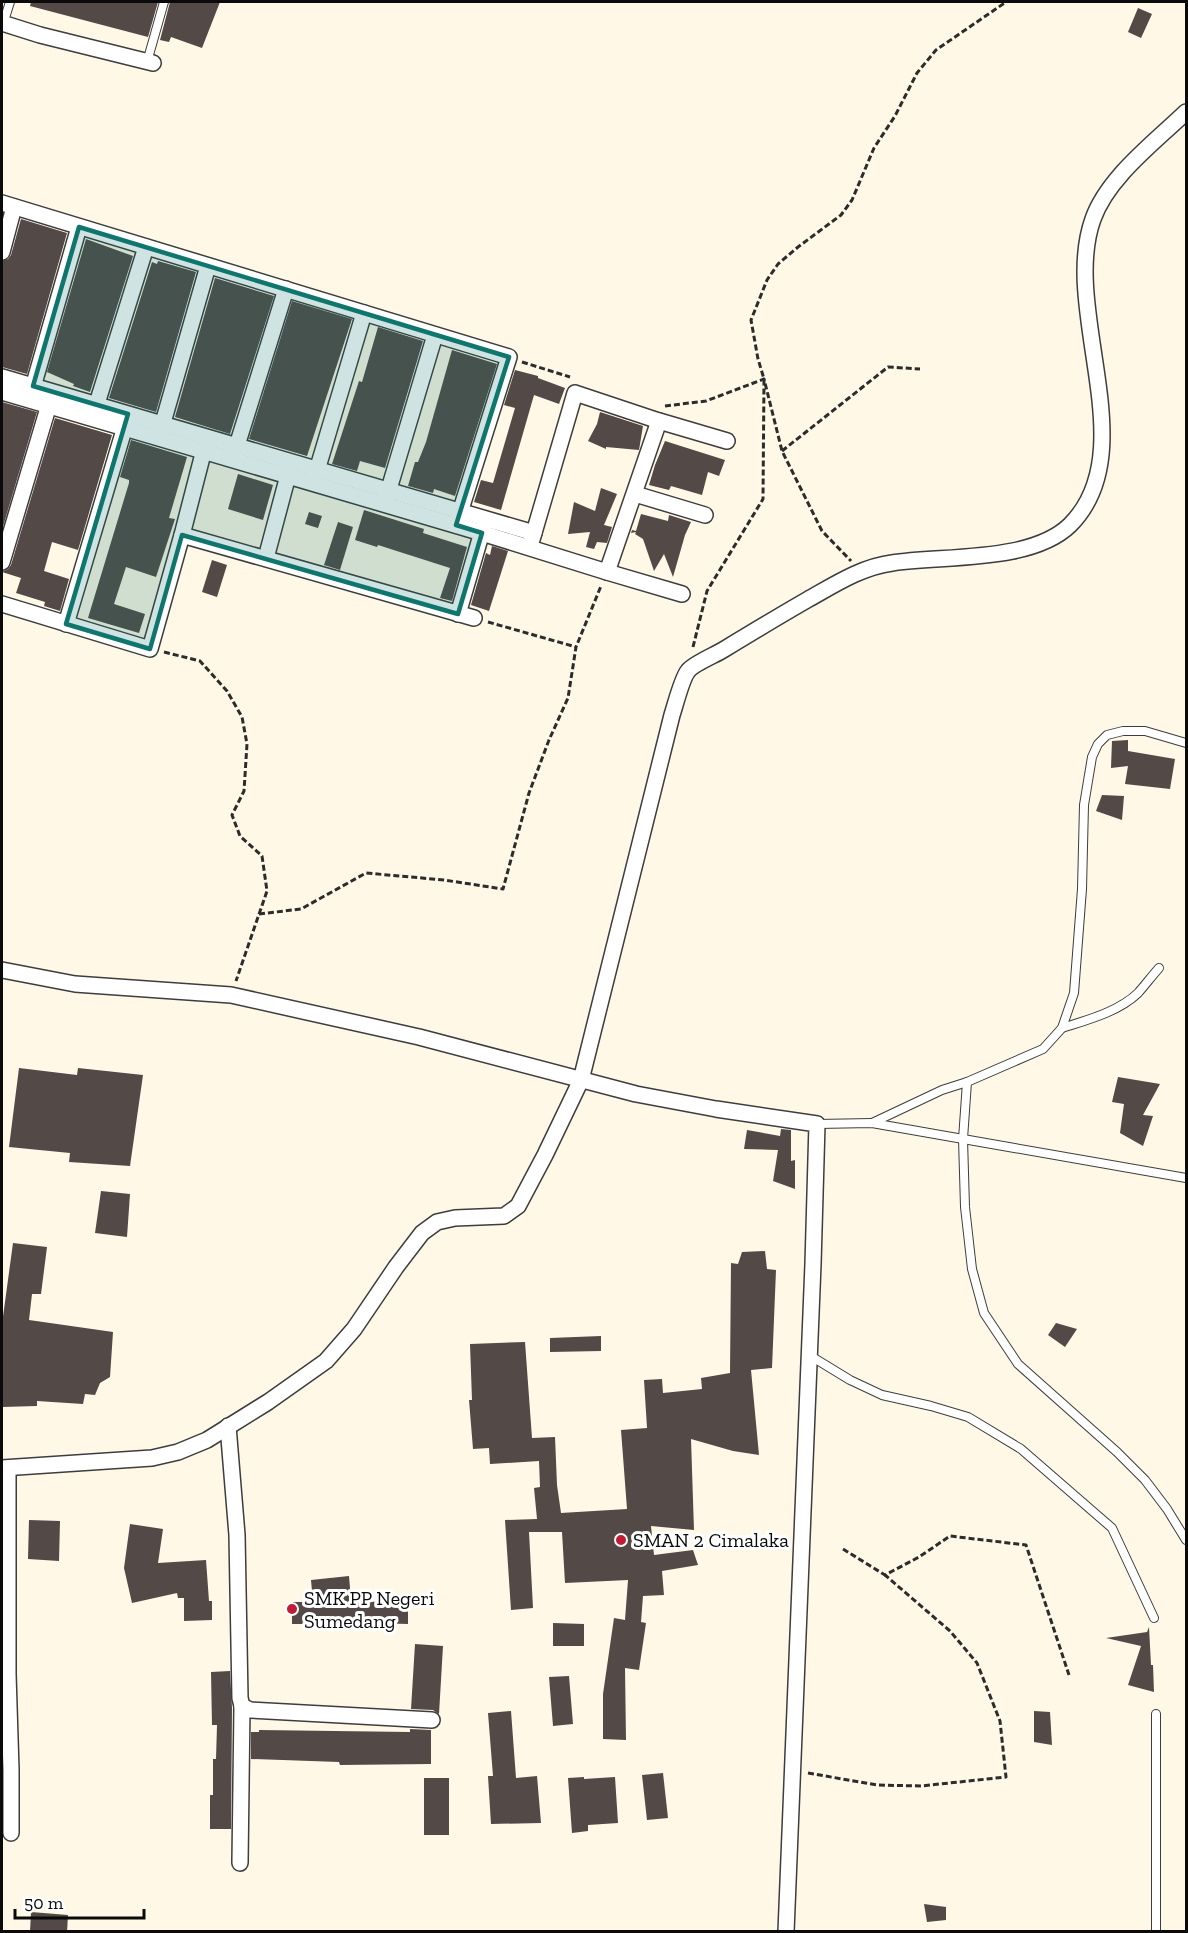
<svg xmlns="http://www.w3.org/2000/svg" width="1188" height="1933" viewBox="0 0 1188 1933" font-family="'Zilla Slab',serif">
<style>
.building{fill:#534946}
.lines{fill:none;stroke-linecap:round;stroke-linejoin:round}
.lane-casing{stroke:#3d3d3d;stroke-width:10}
.street-casing{stroke:#3d3d3d;stroke-width:18}
.path{stroke:#2c2c2c;stroke-width:3;stroke-dasharray:6 3;stroke-linecap:butt}
.lane{stroke:#fff;stroke-width:8}
.street{stroke:#fff;stroke-width:15}
.marked{fill:#0f766e;fill-opacity:0.2;stroke:#0f766e;stroke-width:4.5;stroke-linejoin:round}
.poi-dot{fill:#bf1c35;stroke:#fff;stroke-width:2}
.labels{text-anchor:middle;dominant-baseline:central;stroke-width:6;stroke-linejoin:round;paint-order:stroke}
.poi-label{font-size:20px;fill:#0a0a0a;stroke:#fff;text-anchor:start}
</style>
<rect width="100%" height="100%" fill="#fff8e6"/>
<!-- building -->
<g class="building">
<polygon points="31,2 158,2 148,37 30,6"/>
<polygon points="170,2 220,2 202,48 171,37 169,42 160,40"/>
<polygon points="1138,8 1152,14 1141,38 1128,32"/>
<polygon points="21,219 67,233 27,374 2,367 2,261 8,259 11,255"/>
<polygon points="86,239 133,256 90,392 73,386 74,384 47,372"/>
<polygon points="158,261 196,272 156,412 109,398 152,262 157,264"/>
<polygon points="215,278 274,296 230,434 175,417"/>
<polygon points="292,301 352,319 307,456 249,439"/>
<polygon points="378,327 423,341 385,468 360,461 357,471 332,464 359,381 362,382"/>
<polygon points="452,350 497,364 455,496 434,489 433,493 408,486 415,462 418,462 426,442"/>
<polygon points="515,370 538,376 538,378 565,388 559,404 534,395 501,510 474,502 481,480 493,483 515,408 504,405"/>
<polygon points="2,402 37,412 2,530"/>
<polygon points="600,412 643,426 639,450 606,447 606,449 588,441 597,424"/>
<polygon points="55,418 112,435 78,550 52,542 44,571 69,579 60,611 44,606 45,602 16,593 21,578 2,572 8,569 11,565"/>
<polygon points="131,440 187,457 169,518 175,519 156,577 126,567 114,604 145,614 139,633 88,618 129,483 129,480 120,477"/>
<polygon points="665,441 725,460 719,476 708,472 702,495 671,486 669,490 649,485 655,465"/>
<polygon points="238,474 273,485 263,520 228,509"/>
<polygon points="601,488 617,494 604,525 612,527 607,543 597,542 594,549 586,547 590,532 568,534 574,502 595,511"/>
<polygon points="364,510 424,529 423,533 467,547 452,601 440,598 450,568 378,545 377,547 355,540"/>
<polygon points="309,512 322,516 318,528 305,524"/>
<polygon points="641,514 668,521 669,515 691,522 685,535 673,577 664,554 654,571 643,539 635,534 636,532 631,533 632,530 636,531"/>
<polygon points="338,522 353,527 340,570 324,565"/>
<polygon points="492,546 508,551 489,611 471,605 486,553 490,555"/>
<polygon points="212,560 227,565 217,597 202,592"/>
<polygon points="1128,740 1128,751 1175,759 1170,789 1125,784 1128,766 1111,768 1112,741"/>
<polygon points="1102,795 1124,796 1122,820 1096,811"/>
<polygon points="19,1068 77,1075 78,1068 143,1075 130,1166 69,1162 70,1153 9,1147"/>
<polygon points="1118,1077 1160,1084 1143,1115 1153,1116 1143,1146 1120,1133 1124,1104 1112,1102"/>
<polygon points="781,1129 791,1130 791,1161 795,1160 795,1189 773,1181 778,1150 744,1149 747,1130 780,1136"/>
<polygon points="101,1191 130,1194 127,1237 95,1233"/>
<polygon points="13,1243 47,1247 41,1294 32,1294 29,1320 113,1332 110,1377 100,1383 95,1395 85,1394 83,1404 37,1401 37,1406 2,1407 2,1324"/>
<polygon points="765,1251 767,1269 776,1270 772,1368 751,1370 759,1455 733,1451 691,1439 694,1530 651,1526 654,1555 693,1550 698,1565 662,1571 664,1595 643,1596 641,1622 646,1623 639,1670 625,1668 626,1740 603,1739 603,1694 614,1618 625,1620 628,1580 565,1583 562,1532 529,1532 533,1608 511,1610 505,1520 537,1519 534,1488 540,1487 539,1461 490,1464 489,1448 473,1449 469,1400 472,1400 470,1344 525,1342 532,1438 555,1437 557,1485 561,1513 627,1509 621,1430 647,1428 644,1380 662,1379 663,1393 702,1389 701,1378 730,1373 731,1263 738,1264 742,1252"/>
<polygon points="1056,1323 1077,1329 1065,1347 1048,1335"/>
<polygon points="601,1336 601,1351 550,1352 550,1338"/>
<polygon points="29,1520 60,1521 59,1561 28,1559"/>
<polygon points="130,1524 163,1529 158,1563 206,1560 209,1601 212,1601 212,1620 184,1621 184,1598 178,1598 177,1593 132,1603 124,1568"/>
<polygon points="349,1576 351,1601 408,1603 408,1624 335,1622 335,1624 292,1624 292,1602 313,1602 311,1580"/>
<polygon points="553,1623 584,1624 584,1646 553,1646"/>
<polygon points="1149,1627 1151,1665 1153,1665 1154,1692 1128,1685 1141,1646 1106,1638 1147,1632"/>
<polygon points="415,1644 443,1646 439,1714 433,1710 411,1709"/>
<polygon points="230,1671 232,1708 231,1829 210,1829 210,1795 213,1795 213,1759 216,1759 217,1725 212,1725 211,1672"/>
<polygon points="569,1676 573,1724 553,1726 549,1677"/>
<polygon points="511,1711 516,1778 537,1776 541,1823 491,1824 488,1776 493,1776 488,1713"/>
<polygon points="1034,1711 1050,1712 1052,1745 1034,1742"/>
<polygon points="410,1729 431,1730 431,1764 340,1765 339,1762 251,1759 251,1732 259,1732 259,1730 410,1732"/>
<polygon points="663,1773 668,1818 647,1820 642,1775"/>
<polygon points="584,1777 584,1779 615,1777 618,1823 588,1825 588,1831 572,1833 568,1778"/>
<rect x="424" y="1778" width="25" height="57"/>
<polygon points="924,1904 946,1907 946,1920 927,1922"/>
<polygon points="31,1912 68,1915 67,1932 30,1932"/>
</g>
<g class="lines">
<defs>
<g id="lane">
<polyline points="3,24 10,2"/>
<polyline points="147,62 164,2"/>
<path d="M1062 1028C1087 1020 1118 1012 1138 993 1145 985 1152 976 1159 968"/>
<polyline points="967,1082 963,1139 965,1207 972,1269 984,1313 1018,1364 1117,1452 1145,1480 1167,1509 1186,1540"/>
<polyline points="872,1123 942,1090 967,1082 1043,1049 1062,1028 1074,993 1082,889 1084,805 1092,757 1098,744 1107,735 1123,731 1145,731 1186,743"/>
<polyline points="817,1124 872,1123 1186,1178"/>
<polyline points="809,1355 850,1380 882,1395 931,1406 968,1417 1021,1449 1112,1528 1154,1618"/>
<polyline points="1156,1932 1156,1714"/>
</g>
<g id="street">
<polyline points="2,23 40,35 153,63"/>
<polyline points="2,203 509,357 456,525"/>
<polyline points="2,252 14,207"/>
<polyline points="2,377 534,533"/>
<polyline points="2,392 482,533 607,572 682,594"/>
<polyline points="31,394 79,227"/>
<polyline points="94,413 146,247"/>
<polyline points="160,433 208,266"/>
<polyline points="234,455 286,289"/>
<polyline points="315,477 364,313"/>
<polyline points="635,494 705,515"/>
<polyline points="386,499 435,335"/>
<polyline points="182,535 206,442"/>
<polyline points="531,543 575,393 659,421 727,441"/>
<polyline points="266,558 290,468"/>
<polyline points="2,562 51,398"/>
<polyline points="607,572 659,421"/>
<polyline points="2,604 150,649 182,535 474,618"/>
<polyline points="458,614 484,525"/>
<polyline points="66,624 127,420"/>
<polyline points="2,970 75,984 231,995 419,1037 636,1094 716,1109 817,1124 813,1264 786,1932"/>
<polyline points="228,1426 237,1535 240,1698 242,1706 250,1710 432,1720"/>
<path d="M2 1468 152 1458 178 1452 207 1440 268 1402 326 1361 354 1329 396 1267 422 1233 437 1222 455 1218 504 1216 518 1206 545 1155 581 1080 672 715C675 706 682 678 688 671 693 664 715 655 723 650 751 633 779 616 807 600 834 585 861 567 892 563 943 555 1031 563 1070 525 1145 450 1060 310 1093 219 1108 177 1155 142 1186 112"/>
<polyline points="8,1468 8,1674 11,1770 11,1833"/>
<polyline points="240,1863 242,1706"/>
</g>
</defs>
<!-- lane casing -->
<use href="#lane" class="lane-casing"/>
<!-- street casing -->
<use href="#street" class="street-casing"/>
<!-- path -->
<g class="path">
<polyline points="522,362 570,377"/>
<polyline points="665,406 706,401 764,379 782,451 822,531 851,561"/>
<polyline points="782,451 888,367 920,369"/>
<polyline points="488,622 576,647"/>
<polyline points="693,647 707,591 763,499 764,379 758,359 751,320 767,280 778,264 798,247 841,215 852,200 874,148 895,116 917,73 936,50 1006,2"/>
<polyline points="164,652 200,661 227,691 242,717 247,744 244,791 232,815 240,836 262,856 267,891 236,981"/>
<polyline points="259,914 301,909 366,873 444,880 503,889 529,793 549,740 568,698 576,647 601,586"/>
<polyline points="843,1549 885,1575 919,1557 950,1536 1026,1545 1069,1675"/>
<polyline points="808,1773 877,1785 921,1786 1006,1777 1000,1721 977,1663 950,1631 885,1575"/>
</g>
<!-- lane -->
<use href="#lane" class="lane"/>
<!-- street -->
<use href="#street" class="street"/>
</g>
<!-- marked area -->
<path class="marked" d="M79 227 509 357 456 525 482 533 458 614 182 535 150 649 66 624 128 414 33 386Z"/>
<!-- markers -->
<g class="poi-dot">
<circle cx="621" cy="1540" r="6"/>
<circle cx="292" cy="1609" r="6"/>
</g>
<g class="labels">
<!-- poi labels -->
<g class="poi-label">
<text x="633" y="1540">SMAN 2 Cimalaka</text>
<text x="304" y="1598">SMK PP Negeri<tspan x="304" dy="23">Sumedang</tspan></text>
</g>
</g>
<!-- border -->
<rect width="1188" height="1933" fill="none" stroke="#0a0a0a" stroke-width="6"/>
<!-- scale -->
<path d="M15 1909v9h129v-9" fill="none" stroke="#0a0a0a" stroke-width="3"/>
<text x="24" y="1909" font-size="18" fill="#0a0a0a" stroke="#ffffff" stroke-width="4.5" paint-order="stroke">50 m</text>
</svg>
